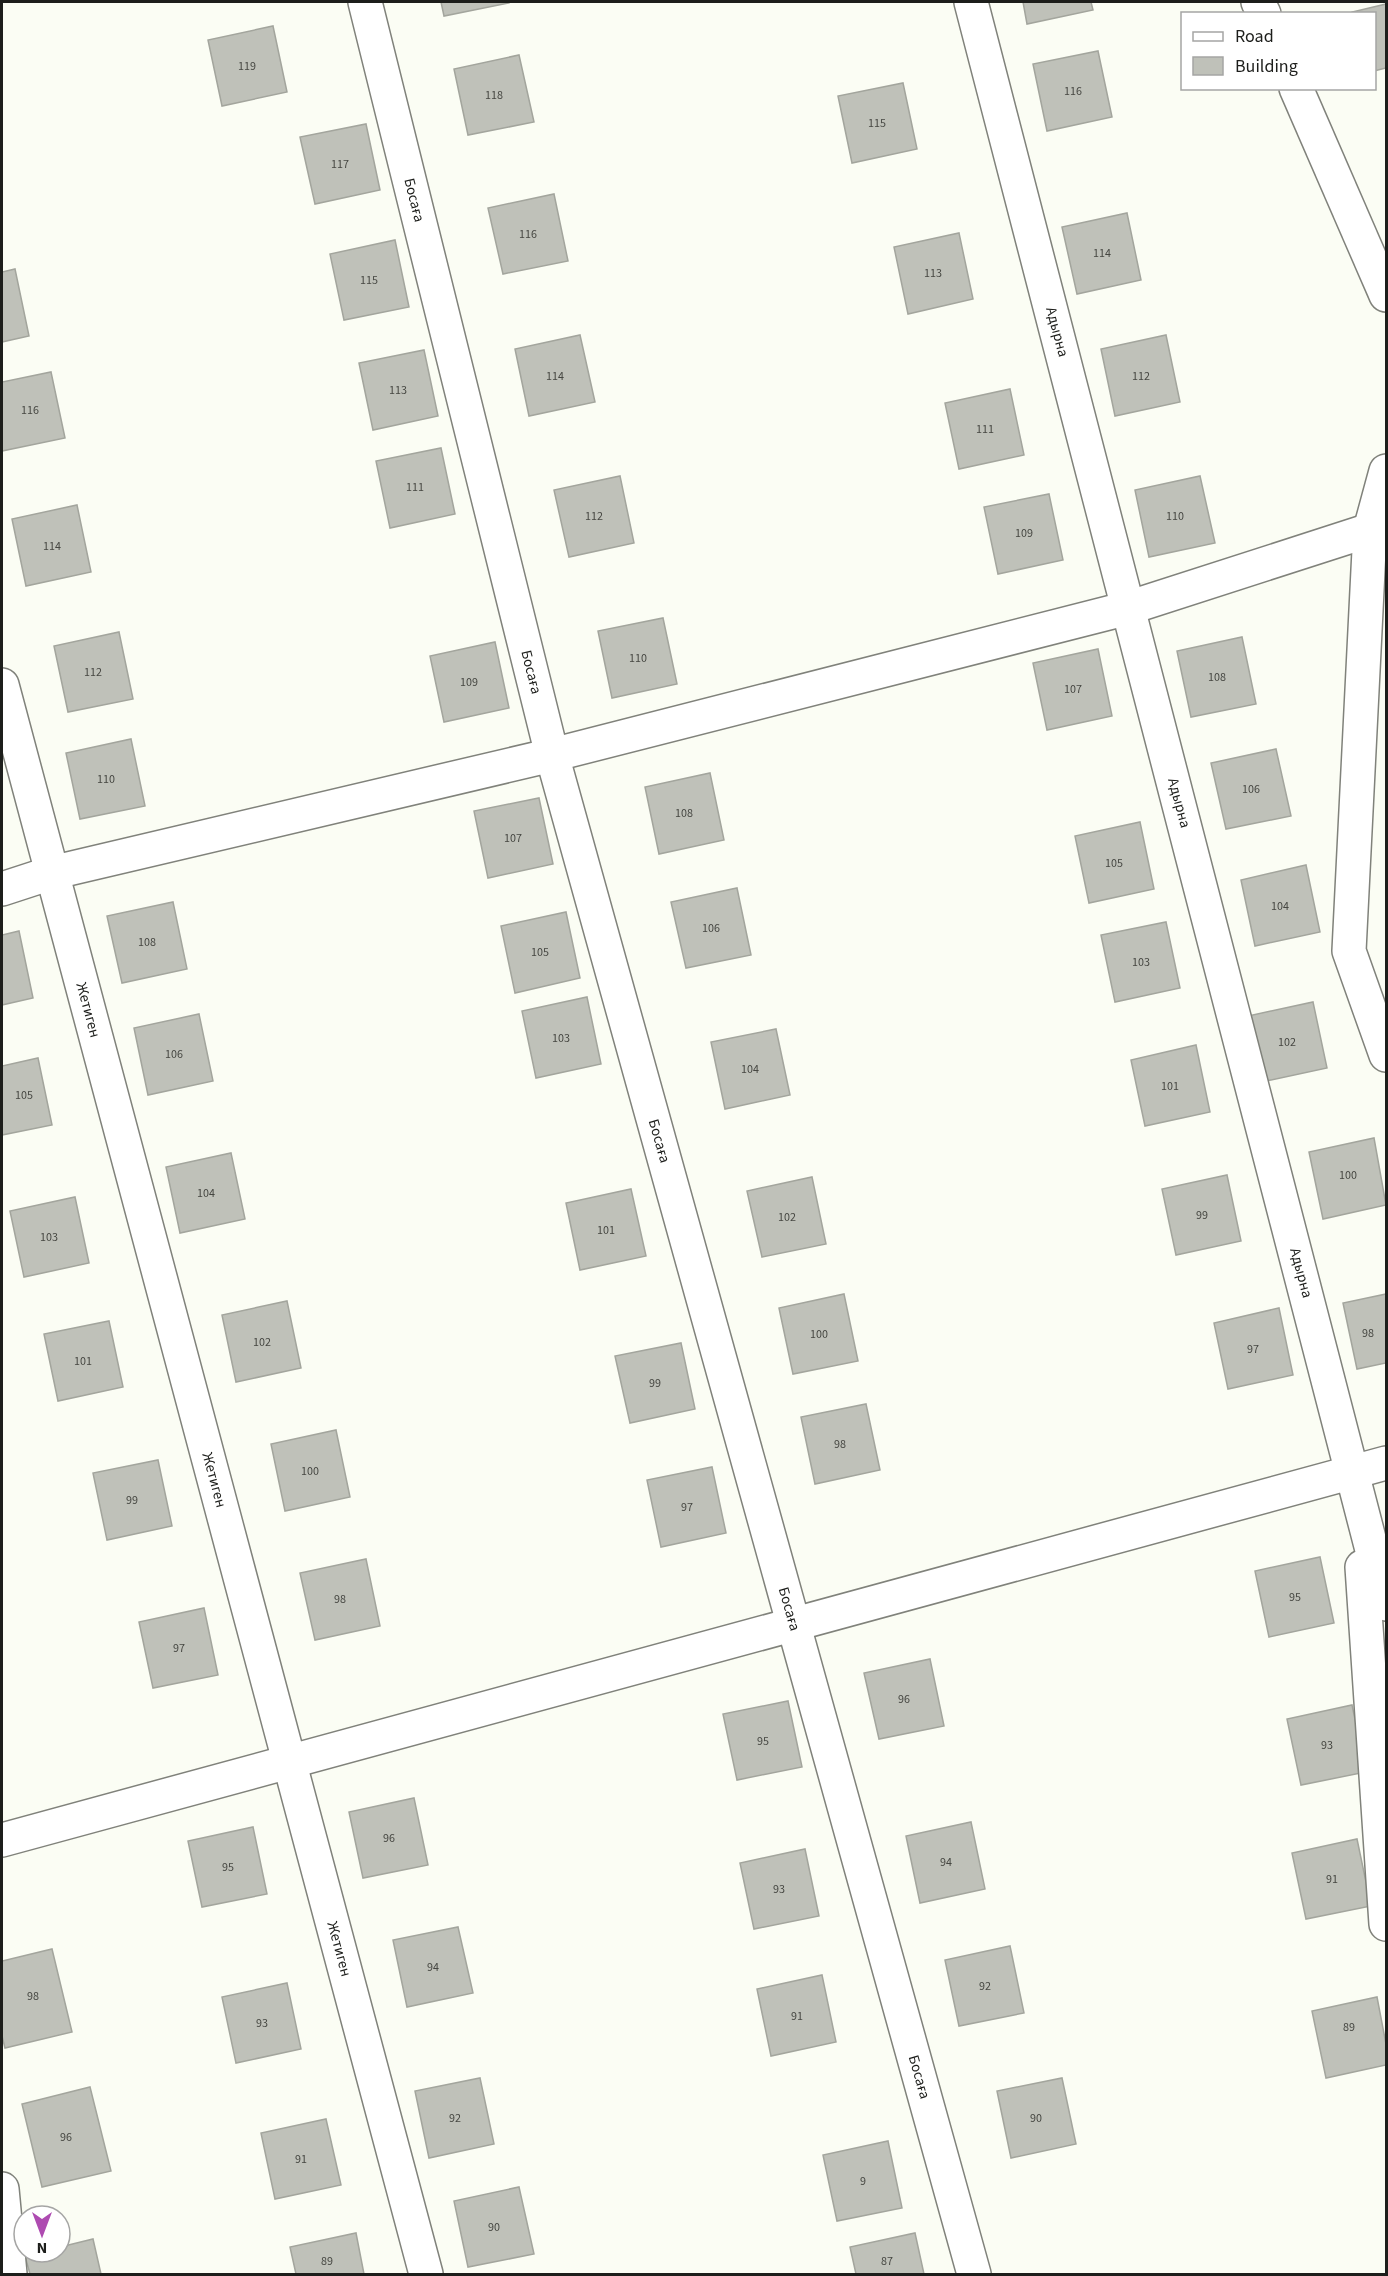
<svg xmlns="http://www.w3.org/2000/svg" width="1388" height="2276" viewBox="0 0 1388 2276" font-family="'Source Sans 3',sans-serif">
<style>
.building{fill:#bfc1b9;stroke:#a3a59d;stroke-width:1.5}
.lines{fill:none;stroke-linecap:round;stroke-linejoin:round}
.minor-casing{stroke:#80827b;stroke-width:36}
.minor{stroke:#fff;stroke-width:33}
.labels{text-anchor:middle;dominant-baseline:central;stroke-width:6;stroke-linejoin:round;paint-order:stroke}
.number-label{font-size:12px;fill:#464742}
.street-label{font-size:15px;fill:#1d1e1b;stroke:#fff}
</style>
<rect width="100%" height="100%" fill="#fbfdf4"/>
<!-- building -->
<g class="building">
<polygon points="441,2 509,2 509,3 444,16"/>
<polygon points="1023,2 1091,2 1093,10 1027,24"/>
<polygon points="1386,4 1386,68 1374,71 1374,14 1352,14 1352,12"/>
<polygon points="273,26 287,92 222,106 208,40"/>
<polygon points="1098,51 1112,117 1047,131 1033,64"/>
<polygon points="519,55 534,122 468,135 454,69"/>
<polygon points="903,83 917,149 852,163 838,96"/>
<polygon points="366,124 380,190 315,204 300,137"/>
<polygon points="554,194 568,261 503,274 488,208"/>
<polygon points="1127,213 1141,280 1077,294 1062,227"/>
<polygon points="959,233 973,299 908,314 894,247"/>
<polygon points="395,240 409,307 344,320 330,254"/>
<polygon points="15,269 29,336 2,342 2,272"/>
<polygon points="580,335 595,402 529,416 515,349"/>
<polygon points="1166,335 1180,402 1115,416 1101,349"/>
<polygon points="424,350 438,416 373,430 359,363"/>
<polygon points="51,372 65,438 2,451 2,382"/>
<polygon points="1010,389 1024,455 959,469 945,403"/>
<polygon points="441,448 455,514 390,528 376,461"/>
<polygon points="620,476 634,543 569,557 554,490"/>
<polygon points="1200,476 1215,543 1149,557 1135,490"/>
<polygon points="1049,494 1063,560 998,574 984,507"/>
<polygon points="77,505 91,572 26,586 12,519"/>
<polygon points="663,618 677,684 612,698 598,631"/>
<polygon points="119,632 133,699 68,712 54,646"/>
<polygon points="1242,637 1256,704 1191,717 1177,651"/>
<polygon points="495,642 509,708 444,722 430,656"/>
<polygon points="1098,649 1112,716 1047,730 1033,663"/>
<polygon points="131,739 145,806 80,819 66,753"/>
<polygon points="1276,749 1291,816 1226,829 1211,763"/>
<polygon points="710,773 724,840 659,854 645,787"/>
<polygon points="539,798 553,864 488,878 474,811"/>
<polygon points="1140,822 1154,889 1089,903 1075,836"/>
<polygon points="1306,865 1320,932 1255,946 1241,880"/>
<polygon points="737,888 751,955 686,968 671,902"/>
<polygon points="173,902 187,969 122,983 107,916"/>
<polygon points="566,912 580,978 515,993 501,926"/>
<polygon points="1166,922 1180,988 1115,1002 1101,935"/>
<polygon points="19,931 33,998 2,1005 2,935"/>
<polygon points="587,997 601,1064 536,1078 522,1011"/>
<polygon points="1313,1002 1327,1068 1262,1082 1248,1016"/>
<polygon points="199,1014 213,1081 148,1095 134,1028"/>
<polygon points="776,1029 790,1095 725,1109 711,1042"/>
<polygon points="1196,1045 1210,1112 1145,1126 1131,1060"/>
<polygon points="38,1058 52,1125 2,1135 2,1066"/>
<polygon points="1374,1138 1386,1205 1323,1219 1309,1152"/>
<polygon points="231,1153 245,1219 180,1233 166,1167"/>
<polygon points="1227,1175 1241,1241 1176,1255 1162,1189"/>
<polygon points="812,1177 826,1244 762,1257 747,1191"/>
<polygon points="631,1189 646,1256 580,1270 566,1203"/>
<polygon points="75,1197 89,1263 24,1277 10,1211"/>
<polygon points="844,1294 858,1361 793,1374 779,1308"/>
<polygon points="1386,1294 1386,1363 1357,1369 1343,1303"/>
<polygon points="287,1301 301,1368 236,1382 222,1315"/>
<polygon points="1279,1308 1293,1375 1228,1389 1214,1323"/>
<polygon points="109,1321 123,1387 58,1401 44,1334"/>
<polygon points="681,1343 695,1409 630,1423 615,1356"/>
<polygon points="866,1404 880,1470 815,1484 801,1417"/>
<polygon points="336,1430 350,1497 285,1511 271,1444"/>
<polygon points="158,1460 172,1526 107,1540 93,1473"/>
<polygon points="712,1467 726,1533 661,1547 647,1480"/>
<polygon points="1320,1557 1334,1623 1269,1637 1255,1571"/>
<polygon points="366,1559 380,1626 315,1640 300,1573"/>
<polygon points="204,1608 218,1675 153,1688 139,1622"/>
<polygon points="930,1659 944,1726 879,1739 864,1673"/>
<polygon points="788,1701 802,1767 737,1780 723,1714"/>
<polygon points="1352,1705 1366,1772 1301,1785 1287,1719"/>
<polygon points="414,1798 428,1865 363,1878 349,1812"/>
<polygon points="971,1822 985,1889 920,1903 906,1836"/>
<polygon points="253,1827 267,1894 202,1907 188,1841"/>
<polygon points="1357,1839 1371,1906 1306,1919 1292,1853"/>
<polygon points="805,1849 819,1916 754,1929 740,1863"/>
<polygon points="458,1927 473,1993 407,2007 393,1940"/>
<polygon points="1010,1946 1024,2013 959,2026 945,1960"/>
<polygon points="52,1949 72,2032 5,2048 2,2036 2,1961"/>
<polygon points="822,1975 836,2042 771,2056 757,1989"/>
<polygon points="287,1983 301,2049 236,2063 222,1997"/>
<polygon points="1377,1997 1386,2044 1386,2065 1326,2078 1312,2011"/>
<polygon points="480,2078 494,2144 429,2158 415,2091"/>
<polygon points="1062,2078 1076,2144 1011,2158 997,2091"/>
<polygon points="90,2087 111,2171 42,2187 22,2104"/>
<polygon points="326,2119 341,2185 275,2199 261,2133"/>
<polygon points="888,2141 902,2208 837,2221 823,2155"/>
<polygon points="519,2187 534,2254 468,2267 454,2201"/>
<polygon points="356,2233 364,2274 296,2274 290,2247"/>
<polygon points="915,2233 924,2274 856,2274 850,2247"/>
<polygon points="93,2239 101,2274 30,2274 25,2256 40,2252 60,2252 60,2247"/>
</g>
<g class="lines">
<defs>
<g id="minor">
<polyline points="365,2 552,755 974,2274"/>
<polyline points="971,2 1386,1604"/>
<polyline points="1258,2 1264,14"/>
<polyline points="1296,88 1386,295"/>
<polyline points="1386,471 1370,530 1349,951 1386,1055"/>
<polyline points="2,685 426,2274"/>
<polyline points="2,889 51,873 552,755 1128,608 1370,530 1386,528"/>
<polyline points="1362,1567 1386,1924"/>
<polyline points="2,1840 1386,1463"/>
<polyline points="2,2189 10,2274"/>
</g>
</defs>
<!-- minor casing -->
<use href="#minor" class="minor-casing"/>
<!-- minor -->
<use href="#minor" class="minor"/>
</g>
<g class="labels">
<!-- number labels -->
<g class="number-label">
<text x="247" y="66">119</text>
<text x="1073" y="91">116</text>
<text x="494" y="95">118</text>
<text x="877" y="123">115</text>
<text x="340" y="164">117</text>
<text x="528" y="234">116</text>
<text x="1102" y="253">114</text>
<text x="933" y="273">113</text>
<text x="369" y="280">115</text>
<text x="555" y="376">114</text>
<text x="1141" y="376">112</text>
<text x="398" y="390">113</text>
<text x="30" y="410">116</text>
<text x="985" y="429">111</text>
<text x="415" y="487">111</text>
<text x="594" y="516">112</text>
<text x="1175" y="516">110</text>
<text x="1024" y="533">109</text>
<text x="52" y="546">114</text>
<text x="638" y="658">110</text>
<text x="93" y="672">112</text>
<text x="1217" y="677">108</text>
<text x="469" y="682">109</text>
<text x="1073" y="689">107</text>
<text x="106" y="779">110</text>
<text x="1251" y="789">106</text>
<text x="684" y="813">108</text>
<text x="513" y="838">107</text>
<text x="1114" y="863">105</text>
<text x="1280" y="906">104</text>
<text x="711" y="928">106</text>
<text x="147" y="942">108</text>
<text x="540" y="952">105</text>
<text x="1141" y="962">103</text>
<text x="561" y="1038">103</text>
<text x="1287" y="1042">102</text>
<text x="174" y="1054">106</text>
<text x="750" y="1069">104</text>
<text x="1170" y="1086">101</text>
<text x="24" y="1095">105</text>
<text x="1348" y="1175">100</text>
<text x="206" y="1193">104</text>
<text x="1202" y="1215">99</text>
<text x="787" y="1217">102</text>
<text x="606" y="1230">101</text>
<text x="49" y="1237">103</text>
<text x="1368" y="1333">98</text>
<text x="819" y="1334">100</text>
<text x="262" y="1342">102</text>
<text x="1253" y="1349">97</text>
<text x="83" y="1361">101</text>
<text x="655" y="1383">99</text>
<text x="840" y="1444">98</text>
<text x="310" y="1471">100</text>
<text x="132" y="1500">99</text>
<text x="687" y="1507">97</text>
<text x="1295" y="1597">95</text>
<text x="340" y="1599">98</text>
<text x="179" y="1648">97</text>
<text x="904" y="1699">96</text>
<text x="763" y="1741">95</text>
<text x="1327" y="1745">93</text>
<text x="389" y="1838">96</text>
<text x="946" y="1862">94</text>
<text x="228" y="1867">95</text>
<text x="1332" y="1879">91</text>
<text x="779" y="1889">93</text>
<text x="433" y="1967">94</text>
<text x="985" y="1986">92</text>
<text x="33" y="1996">98</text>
<text x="797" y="2016">91</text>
<text x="262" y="2023">93</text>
<text x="1349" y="2027">89</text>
<text x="455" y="2118">92</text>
<text x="1036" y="2118">90</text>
<text x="66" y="2137">96</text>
<text x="301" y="2159">91</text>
<text x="863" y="2181">9</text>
<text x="494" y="2227">90</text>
<text x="327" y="2261">89</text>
<text x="887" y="2261">87</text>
</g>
<!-- street labels -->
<g class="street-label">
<text transform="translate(414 200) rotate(76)">Босаға</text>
<text transform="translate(1057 332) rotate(75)">Адырна</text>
<text transform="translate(531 672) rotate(76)">Босаға</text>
<text transform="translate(1179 803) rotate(75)">Адырна</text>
<text transform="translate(88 1010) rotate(75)">Жетиген</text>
<text transform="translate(659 1141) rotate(74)">Босаға</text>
<text transform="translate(1301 1273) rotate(75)">Адырна</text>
<text transform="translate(214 1480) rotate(75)">Жетиген</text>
<text transform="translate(789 1609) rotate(74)">Босаға</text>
<text transform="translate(339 1949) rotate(75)">Жетиген</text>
<text transform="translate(919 2077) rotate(74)">Босаға</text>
</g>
</g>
<!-- border -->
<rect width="1388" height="2276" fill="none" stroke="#1d1e1b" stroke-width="6"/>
<!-- legend -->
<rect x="1181" y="12" width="195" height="78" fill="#ffffff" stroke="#a5a5a4" stroke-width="1.5"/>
<rect x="1193" y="32" width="30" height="9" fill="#ffffff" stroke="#a5a5a4" stroke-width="1.5"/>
<text x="1235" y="42" font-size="18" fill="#1d1e1b">Road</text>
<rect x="1193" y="57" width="30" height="18" fill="#bfc1b9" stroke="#a5a5a4" stroke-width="1.5"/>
<text x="1235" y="72" font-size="18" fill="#1d1e1b">Building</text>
<!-- north arrow -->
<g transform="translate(42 2234) rotate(180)"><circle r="28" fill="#ffffff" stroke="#a5a5a4" stroke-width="1.5"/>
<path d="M0-4.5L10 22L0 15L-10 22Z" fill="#ae4bb1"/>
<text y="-9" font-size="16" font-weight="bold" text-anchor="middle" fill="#1d1e1b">N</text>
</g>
</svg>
